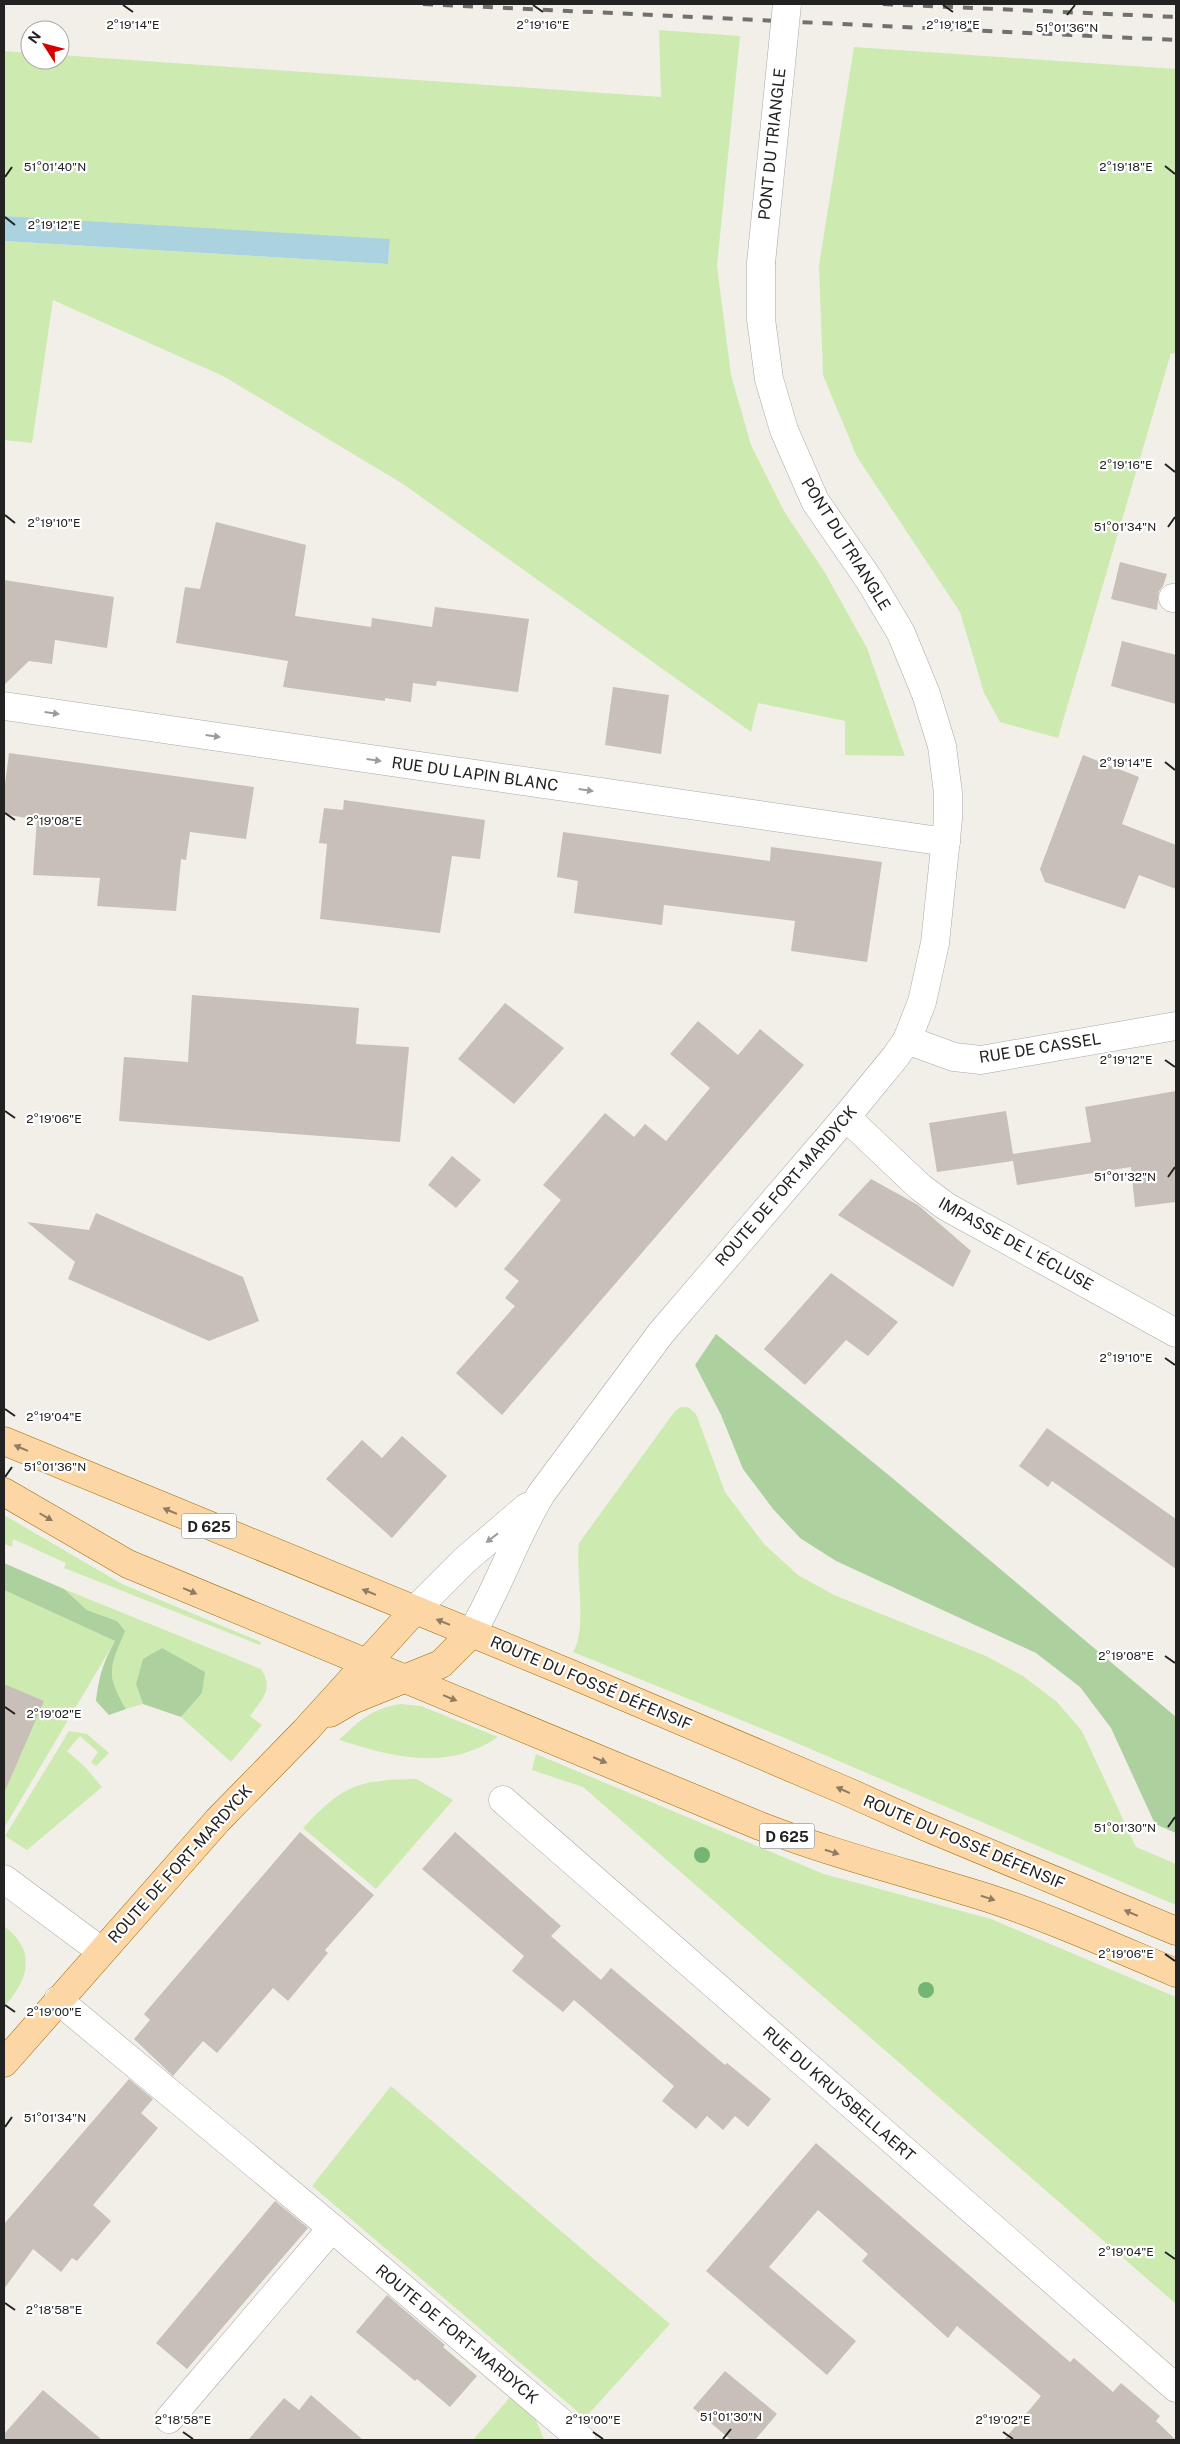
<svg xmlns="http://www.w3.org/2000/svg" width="1180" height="2444" viewBox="0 0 1180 2444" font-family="'Public Sans',sans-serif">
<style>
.grass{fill:#cdebb0}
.forest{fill:#add19e}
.water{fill:#aad3df}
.building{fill:#c7bfb8}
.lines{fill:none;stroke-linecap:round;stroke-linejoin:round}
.minor-casing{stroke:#a9a9a9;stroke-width:29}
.major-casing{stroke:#a06b00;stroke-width:29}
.minor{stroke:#fff;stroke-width:28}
.major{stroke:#fcd6a4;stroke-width:28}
.rail{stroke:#707070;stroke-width:4;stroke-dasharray:10 10;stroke-linecap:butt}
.minor-bridge-casing{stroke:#a9a9a9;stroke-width:29;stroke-linecap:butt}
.minor-bridge{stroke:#fff;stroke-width:28}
.tree{fill:#74b475}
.oneway{fill:#9c9c9c}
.oneway2{fill:#8f7c63}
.ticks{fill:none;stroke:#222;stroke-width:2}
.labels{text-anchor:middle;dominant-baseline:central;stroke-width:4.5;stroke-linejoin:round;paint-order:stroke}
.shield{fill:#fff;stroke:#646464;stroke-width:1}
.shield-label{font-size:15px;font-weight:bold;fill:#222}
.street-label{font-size:16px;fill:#222;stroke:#fff}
.ticks-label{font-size:12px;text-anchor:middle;fill:#222;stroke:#fff;stroke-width:4.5;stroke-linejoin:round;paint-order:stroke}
</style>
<rect width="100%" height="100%" fill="#f2efe9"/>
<!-- grass -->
<g class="grass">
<polygon points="659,30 740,36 717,266 731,375 751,445 785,513 824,571 867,648 905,756 845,755 845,721 758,703 751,732 403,484 223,376 53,300 32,443 4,440 4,241 388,264 390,240 4,216 4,51 30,53 30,60 60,60 60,55 661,97"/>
<polygon points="854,47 1176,69 1176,354 1171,353 1058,738 1000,722 984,693 960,612 857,457 823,375 819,265"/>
<path d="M681 1407H688L696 1414 725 1492 764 1544 798 1575 834 1595 986 1656 1023 1676 1057 1702 1082 1731 1136 1847 1176 1864V1905L780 1736 573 1652C588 1628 575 1573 579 1543L675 1411Z"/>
<polygon points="4,1515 122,1584 261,1642 260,1645 64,1568 66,1563 13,1539 12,1547 4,1544"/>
<path d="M64 1589 261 1669C274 1689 263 1698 250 1716L262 1725 231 1762 181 1717 202 1693 162 1648 143 1660 136 1684 143 1704 126 1709 114 1688 111 1669 115 1655 117 1621 87 1610Z"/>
<polygon points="4,1590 115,1641 4,1828"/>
<path d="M400 1704 421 1706 498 1737C446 1772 394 1757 339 1740 360 1720 371 1709 400 1704Z"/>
<polygon points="69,1731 87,1734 109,1753 96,1766 91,1762 98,1752 80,1736 67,1751 85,1767 102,1787 27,1850 5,1836"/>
<polygon points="536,1754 824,1874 991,1919 1176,1997 1176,2304 583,1787 532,1770"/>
<path d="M417 1779 453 1800 376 1889 303 1828C344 1784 358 1780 417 1779Z"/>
<path d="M4 1926C37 1951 29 1979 4 2007Z"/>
<polygon points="391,2086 670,2324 585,2418 312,2186"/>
<polygon points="512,2395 533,2412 544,2440 473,2440"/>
</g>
<!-- forest -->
<g class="forest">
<polygon points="716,1334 891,1477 1176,1717 1176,1833 1155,1824 1111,1728 1080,1687 1036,1653 836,1561 800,1538 773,1509 743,1469 721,1415 695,1365"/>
<path d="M4 1563 64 1589 87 1610 117 1621 125 1631C110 1667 105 1674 126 1709L109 1715 96 1701C99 1676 103 1663 115 1641L4 1590Z"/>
<polygon points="162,1648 205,1672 202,1693 181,1717 143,1704 136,1684 143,1659"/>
</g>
<!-- water -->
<polygon class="water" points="4,216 390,239 388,264 4,241"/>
<!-- building -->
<g class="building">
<polygon points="216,522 306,545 295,616 371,627 372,618 432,627 435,607 529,619 518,692 437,681 436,686 413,683 411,702 385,698 385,701 283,687 288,661 176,643 185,587 200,589"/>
<polygon points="1120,562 1167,574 1163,586 1159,591 1157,610 1111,599"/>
<polygon points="4,580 114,597 107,648 55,640 52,664 29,661 4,685"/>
<polygon points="1122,641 1176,655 1176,704 1111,686"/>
<polygon points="613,687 669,695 661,754 605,745"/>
<polygon points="9,753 254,787 246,839 190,832 186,860 181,859 176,911 97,906 100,878 33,875 37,820 4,814 4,792"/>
<polygon points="1083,755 1139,777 1122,824 1176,845 1176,889 1139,875 1125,909 1045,882 1040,869"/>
<polygon points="344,800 485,820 480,859 452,856 440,933 320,919 327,844 319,843 324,808 343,810"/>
<polygon points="563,832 770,861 771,847 882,862 867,962 791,951 795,921 664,905 662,925 574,913 578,881 557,877"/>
<polygon points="192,995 359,1008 356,1044 409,1047 400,1142 119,1121 124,1057 188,1062"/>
<polygon points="505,1003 564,1048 514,1104 458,1059"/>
<polygon points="698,1021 738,1055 760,1029 804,1065 502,1415 456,1373 515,1306 505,1298 519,1281 504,1269 561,1200 543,1185 605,1113 634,1137 645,1124 666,1141 710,1088 670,1054"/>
<polygon points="1176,1091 1176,1202 1135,1207 1131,1167 1017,1185 1013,1161 937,1172 929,1123 1006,1111 1013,1154 1091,1142 1085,1107"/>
<polygon points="452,1156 481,1180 456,1208 428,1185"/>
<polygon points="871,1179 918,1205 971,1251 953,1287 838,1215"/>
<polygon points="96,1213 243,1277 259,1321 209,1341 68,1279 75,1262 27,1222 89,1230"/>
<polygon points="831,1273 898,1322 868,1356 846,1340 805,1385 764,1349"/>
<polygon points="1047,1428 1176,1519 1176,1569 1052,1481 1048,1487 1019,1466"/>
<polygon points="402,1436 447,1476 392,1538 326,1479 362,1440 382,1458"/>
<polygon points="4,1684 44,1701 4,1793"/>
<polygon points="300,1832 374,1895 325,1950 328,1953 288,2001 273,1988 217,2053 203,2041 173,2076 134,2039 150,2020 144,2014"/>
<polygon points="455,1832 561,1926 551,1936 601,1980 611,1968 725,2065 727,2063 771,2099 748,2127 735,2116 723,2130 707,2116 696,2129 662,2101 674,2086 574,2000 563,2012 512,1971 524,1956 422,1869"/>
<polygon points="129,2079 153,2099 141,2113 158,2128 93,2205 111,2221 77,2261 72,2258 61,2272 33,2249 4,2289 4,2224"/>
<polygon points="816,2143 1070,2362 1074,2358 1113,2392 1121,2383 1160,2416 1156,2421 1176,2440 1004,2440 1041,2396 957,2326 948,2338 862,2261 868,2254 818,2210 769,2267 856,2341 827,2375 706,2271"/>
<polygon points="275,2201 308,2228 187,2369 156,2343"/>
<polygon points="387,2295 445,2345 443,2347 477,2376 450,2407 417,2379 415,2381 356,2332"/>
<polygon points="725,2371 777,2414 755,2440 731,2440 693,2408"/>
<polygon points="43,2390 102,2440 4,2440 4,2434"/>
<polygon points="311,2395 363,2440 248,2440 284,2398 299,2410"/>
</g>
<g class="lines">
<defs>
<g id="minor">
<polyline points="1173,598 1176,598"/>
<polyline points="4,706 946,842"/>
<polyline points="907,1040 954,1057 981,1060 1176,1026"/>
<polyline points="846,1117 920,1187 947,1207 1176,1333"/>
<polyline points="414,1611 465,1560 527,1507"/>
<path d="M471 1634C498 1589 514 1539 541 1494L661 1333 846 1117 896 1056 907 1040 922 1002 935 943 948 819V793L942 746 926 694 901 633 870 581 815 501 784 430 769 379 761 319V263"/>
<polyline points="503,1800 1176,2388"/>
<polyline points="4,1879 101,1951"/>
<polyline points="58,2000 332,2228 582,2440"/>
<polyline points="169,2419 332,2228"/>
</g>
<g id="major">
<polyline points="4,1441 571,1674 846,1791 924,1826 1176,1931"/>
<path d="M4 1492 128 1564 760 1826C835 1855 912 1874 988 1898 1052 1919 1114 1947 1176 1973"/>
<polyline points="330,1713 352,1700 441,1664 471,1634"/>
<polyline points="4,2063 218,1820 305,1731 414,1611"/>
</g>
</defs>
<!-- minor casing -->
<use href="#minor" class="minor-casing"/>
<!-- major casing -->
<use href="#major" class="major-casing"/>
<!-- minor -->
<use href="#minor" class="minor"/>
<!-- major -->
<use href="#major" class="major"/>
<!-- rail -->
<g class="rail">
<polyline points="423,4 1176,40"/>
<polyline points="883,4 1176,17"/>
</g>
<defs>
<polyline id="minor-bridge" points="761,263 787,4"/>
</defs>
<!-- minor-bridge casing -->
<use href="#minor-bridge" class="minor-bridge-casing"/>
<!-- minor-bridge -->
<use href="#minor-bridge" class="minor-bridge"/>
</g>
<!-- trees -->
<g class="tree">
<circle cx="702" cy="1855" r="8"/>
<circle cx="926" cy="1990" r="8"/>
</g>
<!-- one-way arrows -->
<defs><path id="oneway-solid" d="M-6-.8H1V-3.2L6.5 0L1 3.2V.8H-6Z" transform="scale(1.25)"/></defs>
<g class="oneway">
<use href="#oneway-solid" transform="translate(52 713) rotate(8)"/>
<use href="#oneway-solid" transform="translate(213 736) rotate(8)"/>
<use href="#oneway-solid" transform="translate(374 760) rotate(8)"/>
<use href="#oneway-solid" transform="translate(586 790) rotate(8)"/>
<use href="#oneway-solid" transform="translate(492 1538) rotate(142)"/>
</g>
<g class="oneway2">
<use href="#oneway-solid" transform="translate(21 1448) rotate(-157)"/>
<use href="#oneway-solid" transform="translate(170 1511) rotate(-157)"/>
<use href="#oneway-solid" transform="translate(46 1517) rotate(30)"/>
<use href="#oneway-solid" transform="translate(190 1591) rotate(23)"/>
<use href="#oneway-solid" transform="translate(369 1592) rotate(-158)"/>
<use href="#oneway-solid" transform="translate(443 1622) rotate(-158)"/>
<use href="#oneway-solid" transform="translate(450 1698) rotate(22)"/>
<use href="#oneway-solid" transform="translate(600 1760) rotate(23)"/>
<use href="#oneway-solid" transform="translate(843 1790) rotate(-156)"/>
<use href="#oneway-solid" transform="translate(832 1852) rotate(18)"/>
<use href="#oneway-solid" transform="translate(988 1898) rotate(18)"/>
<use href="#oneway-solid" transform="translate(1131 1913) rotate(-157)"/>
</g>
<!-- ticks -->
<path class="ticks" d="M123 5 133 12M533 5 543 12M943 5 953 12M1067 15 1075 5M1165 166 1175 174M5 177 12 167M5 217 15 225M1165 464 1175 472M5 515 15 523M1168 527 1175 517M1165 762 1175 770M5 813 15 820M1165 1060 1175 1067M5 1111 15 1118M1168 1177 1175 1167M1165 1358 1175 1365M5 1409 15 1416M5 1477 12 1467M1165 1656 1175 1663M5 1707 15 1714M1168 1827 1175 1817M1165 1954 1175 1961M5 2005 15 2012M5 2127 12 2117M1165 2252 1175 2259M5 2303 15 2310M183 2432 193 2439M593 2432 603 2439M1003 2432 1013 2439M723 2439 731 2429"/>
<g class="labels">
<!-- shield labels -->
<g class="shield">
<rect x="181.5" y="1513.5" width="55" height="25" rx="4"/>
<rect x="759.5" y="1823.5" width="55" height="25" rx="4"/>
</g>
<g class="shield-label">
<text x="209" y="1526">D 625</text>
<text x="787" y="1836">D 625</text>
</g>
<!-- street labels -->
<g class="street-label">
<text transform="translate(772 144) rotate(-84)">PONT DU TRIANGLE</text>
<text transform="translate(846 544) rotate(58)">PONT DU TRIANGLE</text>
<text transform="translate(475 774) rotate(8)">RUE DU LAPIN BLANC</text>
<text transform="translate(1040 1048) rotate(-9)">RUE DE CASSEL</text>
<text transform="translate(786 1186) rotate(-49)">ROUTE DE FORT-MARDYCK</text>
<text transform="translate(1016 1244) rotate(29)">IMPASSE DE L'ÉCLUSE</text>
<text transform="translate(591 1683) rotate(23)">ROUTE DU FOSSÉ DÉFENSIF</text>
<text transform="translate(964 1842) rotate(23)">ROUTE DU FOSSÉ DÉFENSIF</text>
<text transform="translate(180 1864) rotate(-48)">ROUTE DE FORT-MARDYCK</text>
<text transform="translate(839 2094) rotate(41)">RUE DU KRUYSBELLAERT</text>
<text transform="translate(457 2334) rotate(40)">ROUTE DE FORT-MARDYCK</text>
</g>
</g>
<g class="ticks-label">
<text x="133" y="29">2°19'14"E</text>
<text x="543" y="29">2°19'16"E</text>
<text x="953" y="29">2°19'18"E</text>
<text x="1067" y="32">51°01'36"N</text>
<text x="1126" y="171">2°19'18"E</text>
<text x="55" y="171">51°01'40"N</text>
<text x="54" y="229">2°19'12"E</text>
<text x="1126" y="469">2°19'16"E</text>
<text x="54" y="527">2°19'10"E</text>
<text x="1125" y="531">51°01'34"N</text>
<text x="1126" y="767">2°19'14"E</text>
<text x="54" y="825">2°19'08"E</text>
<text x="1126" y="1064">2°19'12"E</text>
<text x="54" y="1123">2°19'06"E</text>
<text x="1125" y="1181">51°01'32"N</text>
<text x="1126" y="1362">2°19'10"E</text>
<text x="54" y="1421">2°19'04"E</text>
<text x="55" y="1471">51°01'36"N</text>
<text x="1126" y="1660">2°19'08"E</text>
<text x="54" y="1718">2°19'02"E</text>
<text x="1125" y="1832">51°01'30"N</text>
<text x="1126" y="1958">2°19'06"E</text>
<text x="54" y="2016">2°19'00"E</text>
<text x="55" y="2122">51°01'34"N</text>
<text x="1126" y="2256">2°19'04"E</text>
<text x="54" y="2314">2°18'58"E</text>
<text x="731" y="2421">51°01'30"N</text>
<text x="183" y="2424">2°18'58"E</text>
<text x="593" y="2424">2°19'00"E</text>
<text x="1003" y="2424">2°19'02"E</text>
</g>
<!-- border -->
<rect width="1180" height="2444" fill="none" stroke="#222222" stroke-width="10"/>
<!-- north arrow -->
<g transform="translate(45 45) rotate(306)"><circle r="24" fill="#ffffff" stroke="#a7a7a7"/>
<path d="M0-4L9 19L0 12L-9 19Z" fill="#d40000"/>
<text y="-8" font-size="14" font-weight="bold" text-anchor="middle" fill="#222222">N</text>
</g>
</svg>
